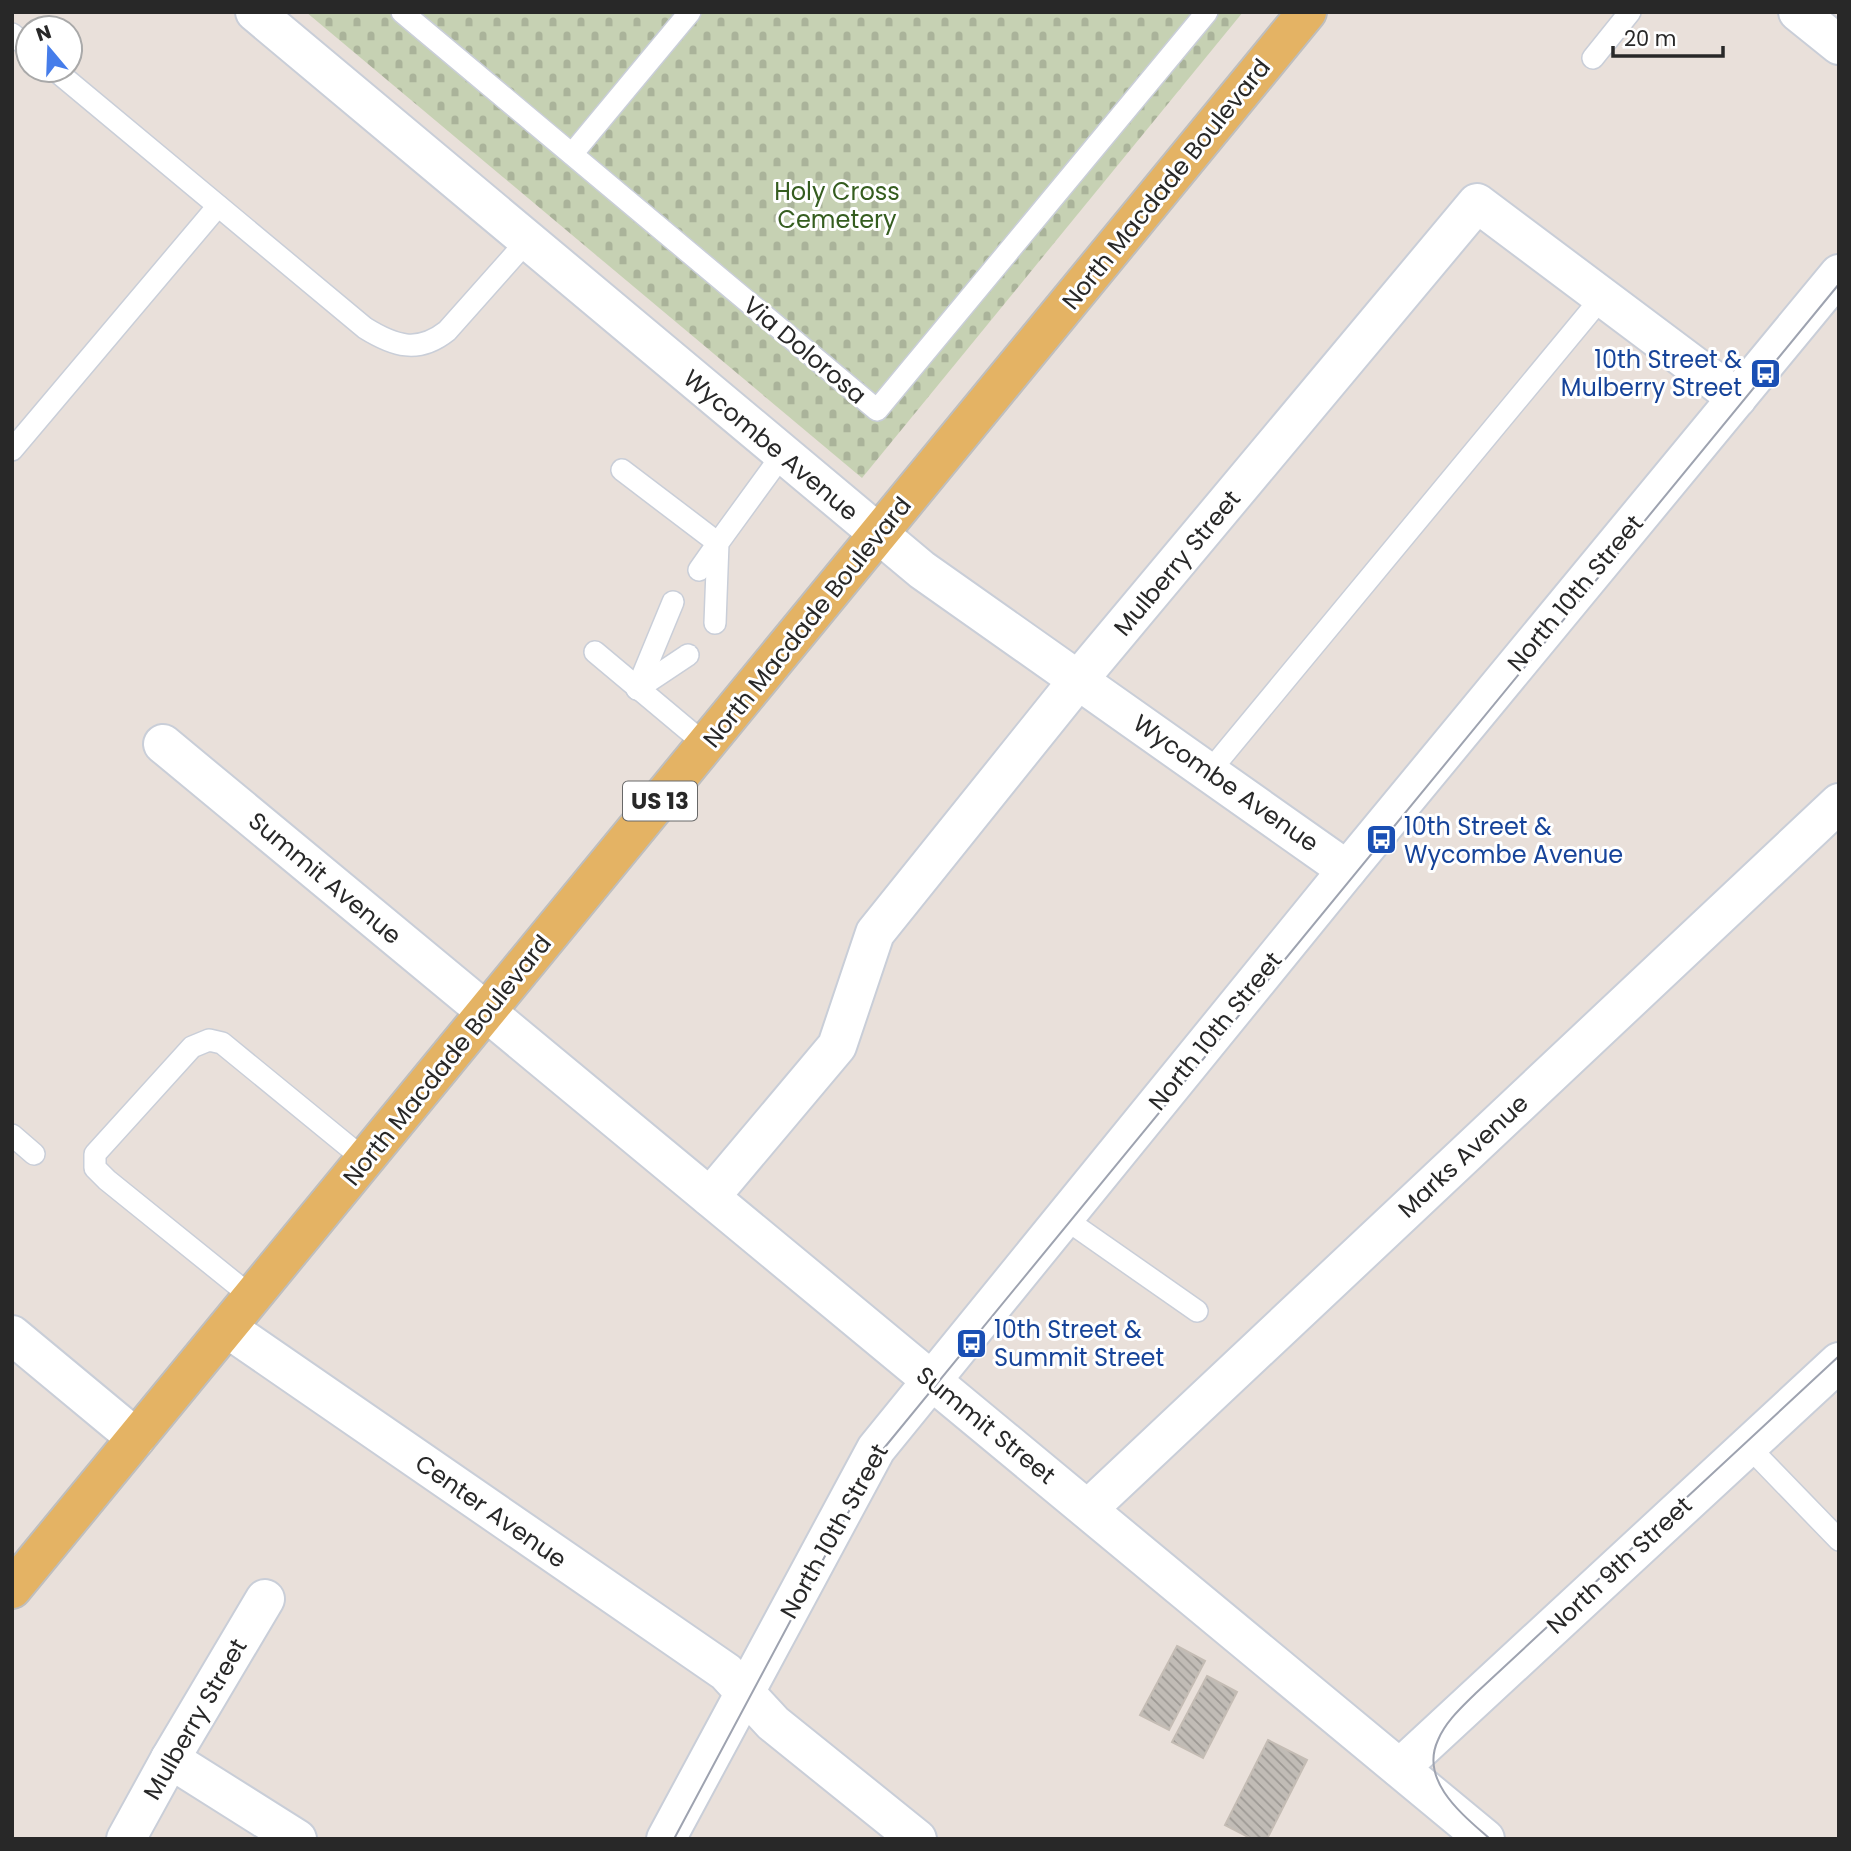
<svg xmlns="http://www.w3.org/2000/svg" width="1851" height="1851" viewBox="0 0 1851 1851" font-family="Poppins,sans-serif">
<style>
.cemetery{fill:url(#cemetery-stones)}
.building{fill:url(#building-back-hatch);stroke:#c4bcb4;stroke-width:2}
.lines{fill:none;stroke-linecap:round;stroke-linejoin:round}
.lane-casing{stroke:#c9ced8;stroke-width:24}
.street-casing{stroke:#c9ced8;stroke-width:42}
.primary-casing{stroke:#bebebe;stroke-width:42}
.lane{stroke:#fff;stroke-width:21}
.street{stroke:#fff;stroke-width:38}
.primary{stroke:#e4b364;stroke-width:38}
.tram{stroke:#9ea3b0;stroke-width:2}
.labels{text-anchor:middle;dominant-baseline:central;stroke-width:6;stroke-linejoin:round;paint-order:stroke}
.shield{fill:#fff;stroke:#686868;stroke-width:2}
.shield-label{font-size:23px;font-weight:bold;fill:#282828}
.street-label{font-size:24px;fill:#282828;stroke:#fff}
.park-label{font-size:24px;fill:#355d1f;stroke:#fff}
.transit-label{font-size:24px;fill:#164399;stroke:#fff;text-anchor:start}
</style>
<defs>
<pattern id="cemetery-stones" width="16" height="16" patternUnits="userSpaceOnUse" patternTransform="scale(1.75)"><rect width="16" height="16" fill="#c6d1b3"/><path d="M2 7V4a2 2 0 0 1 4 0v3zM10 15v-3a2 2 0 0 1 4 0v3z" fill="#aab39a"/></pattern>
<pattern id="building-back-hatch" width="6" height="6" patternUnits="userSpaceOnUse" patternTransform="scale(1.75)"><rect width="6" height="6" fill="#c1bcb6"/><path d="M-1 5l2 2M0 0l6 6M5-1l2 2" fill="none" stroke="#9d9994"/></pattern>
</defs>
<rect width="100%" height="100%" fill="#e9e0da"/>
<!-- cemetery -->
<polygon class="cemetery" points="306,12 1243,12 862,478"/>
<!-- building -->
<g class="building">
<polygon points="1177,1646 1205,1661 1169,1730 1140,1715"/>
<polygon points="1207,1676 1237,1692 1203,1758 1172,1742"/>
<polygon points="1268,1740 1307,1760 1267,1839 1252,1839 1225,1825"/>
</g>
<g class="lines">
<defs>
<g id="lane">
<polyline points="402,12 877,410 1207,12"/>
<polyline points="12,34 28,47"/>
<polyline points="1593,58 1630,12"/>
<path d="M55 70 365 328C394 346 418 354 447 331L527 241"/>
<polyline points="572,154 690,12"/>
<polyline points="12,450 218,206"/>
<polyline points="622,470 718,543 699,570"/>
<polyline points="715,623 718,543 782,455"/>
<polyline points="595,652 706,745"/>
<polyline points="637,689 673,602"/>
<polyline points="637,689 688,655"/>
<polyline points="1209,772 1603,296"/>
<polyline points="12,1135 34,1154"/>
<polyline points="1064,1218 1197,1311"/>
<polyline points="252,1297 107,1180 95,1168 95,1154 192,1047 209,1040 222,1043 365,1160"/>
<polyline points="1748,1446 1839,1540"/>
</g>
<g id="street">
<polyline points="255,12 922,570 1347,870"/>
<polyline points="1798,12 1839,45"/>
<polyline points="163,744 1485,1839"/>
<polyline points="710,1197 837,1046 875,933 1079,679 1477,203 1737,398"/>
<polyline points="227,1328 726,1672 773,1723 917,1839"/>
<polyline points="12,1335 136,1438"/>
<polyline points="1088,1509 1839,803"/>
<polyline points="170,1759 297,1839"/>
<polyline points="1400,1768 1839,1362"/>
<polyline points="126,1839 170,1759 265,1599"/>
<polyline points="666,1839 876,1449 1347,870 1839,274"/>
</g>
<polyline id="primary" points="12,1589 1307,12"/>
</defs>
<!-- lane casing -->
<use href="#lane" class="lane-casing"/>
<!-- street casing -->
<use href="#street" class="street-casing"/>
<!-- primary casing -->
<use href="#primary" class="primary-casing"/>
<!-- lane -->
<use href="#lane" class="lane"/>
<!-- street -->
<use href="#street" class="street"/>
<!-- primary -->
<use href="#primary" class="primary"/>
<!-- tram -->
<g class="tram">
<polyline points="674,1839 880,1453 1839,284"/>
<path d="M1490 1839C1463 1815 1419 1781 1438 1740 1446 1721 1462 1707 1476 1693L1839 1356"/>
</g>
</g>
<!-- icons -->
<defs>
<symbol id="bus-square" viewBox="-11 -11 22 22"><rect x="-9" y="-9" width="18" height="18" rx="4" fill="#1a4fb4" stroke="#fff"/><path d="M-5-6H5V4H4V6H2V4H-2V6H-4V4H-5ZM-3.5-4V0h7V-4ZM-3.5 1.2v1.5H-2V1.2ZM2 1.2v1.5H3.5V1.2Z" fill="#fff"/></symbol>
</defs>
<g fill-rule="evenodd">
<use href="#bus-square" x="1748" y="356" width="35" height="35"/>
<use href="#bus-square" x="1364" y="822" width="35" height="35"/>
<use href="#bus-square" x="954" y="1326" width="35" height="35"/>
</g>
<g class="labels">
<!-- shield labels -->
<rect class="shield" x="623" y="781.5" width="74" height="39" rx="5"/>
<g class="shield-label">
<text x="660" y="801">US 13</text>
</g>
<!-- street labels -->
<g class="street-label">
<text transform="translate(1166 184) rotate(-51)">North Macdade Boulevard</text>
<text transform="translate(805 350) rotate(40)">Via Dolorosa</text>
<text transform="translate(771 445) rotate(40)">Wycombe Avenue</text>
<text transform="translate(1177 563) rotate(-50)">Mulberry Street</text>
<text transform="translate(1575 593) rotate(-50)">North 10th Street</text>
<text transform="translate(807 622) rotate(-51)">North Macdade Boulevard</text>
<text transform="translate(1226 783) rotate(35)">Wycombe Avenue</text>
<text transform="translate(325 878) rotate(40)">Summit Avenue</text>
<text transform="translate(1215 1031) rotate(-51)">North 10th Street</text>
<text transform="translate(447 1060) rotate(-51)">North Macdade Boulevard</text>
<text transform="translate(1463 1156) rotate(-43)">Marks Avenue</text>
<text transform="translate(986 1425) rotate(39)">Summit Street</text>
<text transform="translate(491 1511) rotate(35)">Center Avenue</text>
<text transform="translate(834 1531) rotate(-61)">North 10th Street</text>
<text transform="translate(1619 1565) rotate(-43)">North 9th Street</text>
<text transform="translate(195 1719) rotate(-60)">Mulberry Street</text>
</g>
<!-- park labels -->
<g class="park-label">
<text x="837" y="191">Holy Cross<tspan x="837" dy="28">Cemetery</tspan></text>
</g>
<!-- transit labels -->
<g class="transit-label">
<text x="1742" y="359" text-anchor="end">10th Street &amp;<tspan x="1742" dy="28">Mulberry Street</tspan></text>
<text x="1404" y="826">10th Street &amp;<tspan x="1404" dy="28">Wycombe Avenue</tspan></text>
<text x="994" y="1329">10th Street &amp;<tspan x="994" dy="28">Summit Street</tspan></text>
</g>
</g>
<!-- border -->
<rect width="1851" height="1851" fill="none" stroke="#282828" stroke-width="28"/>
<!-- north arrow -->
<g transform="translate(49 49) rotate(341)"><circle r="33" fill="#ffffff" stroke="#a9a9a9" stroke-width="2"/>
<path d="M0-5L12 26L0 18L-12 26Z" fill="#467dea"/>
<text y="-10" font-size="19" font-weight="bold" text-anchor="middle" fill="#282828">N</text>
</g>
<!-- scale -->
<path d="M1613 46v10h110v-10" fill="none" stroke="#282828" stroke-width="3.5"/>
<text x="1624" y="46" font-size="21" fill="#282828" stroke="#ffffff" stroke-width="5" paint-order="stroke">20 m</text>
</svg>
